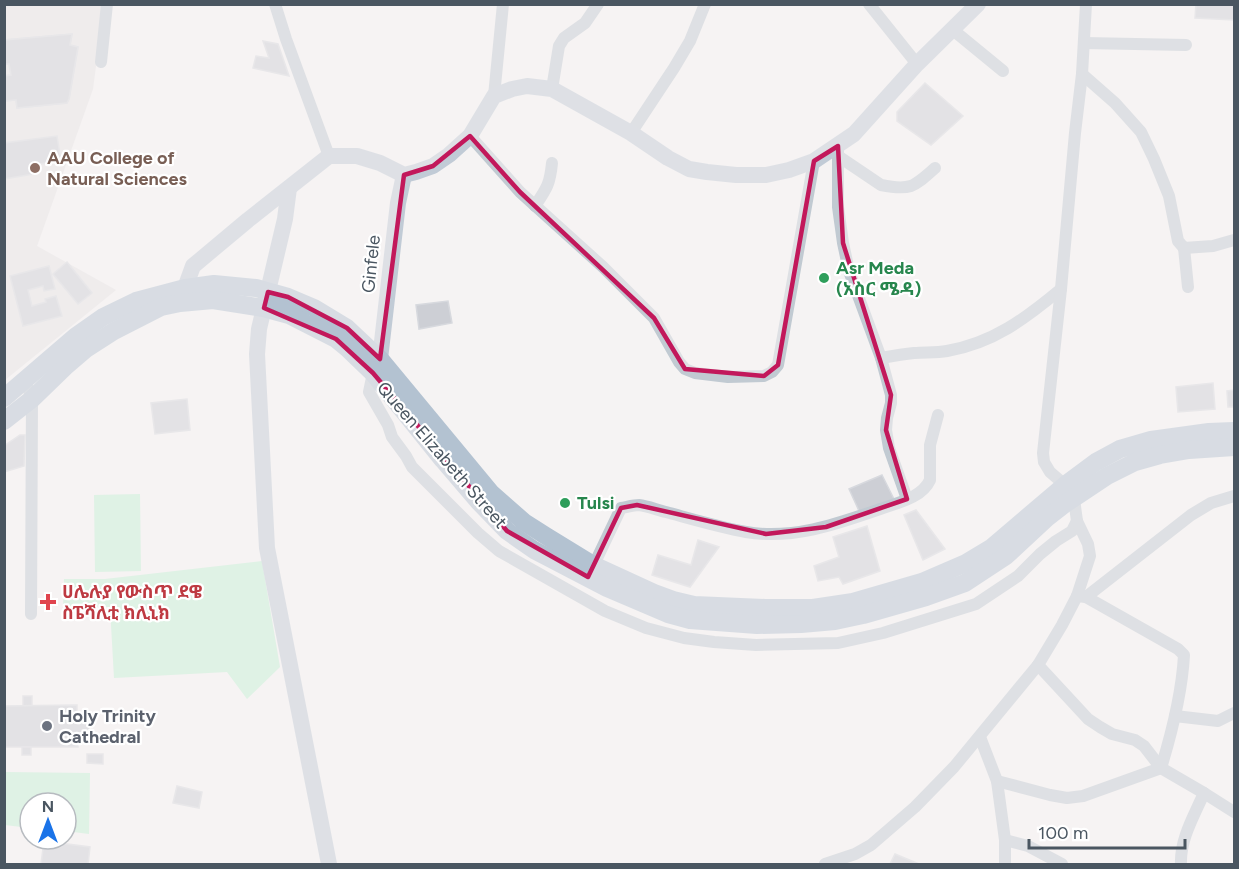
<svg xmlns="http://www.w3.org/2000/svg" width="1239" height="869" viewBox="0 0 1239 869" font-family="Figtree,'Noto Sans Ethiopic',sans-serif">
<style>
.education{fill:#e6e4e5}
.green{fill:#c3f1d5}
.building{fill:#cdcfd5;stroke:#d7d9de;stroke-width:1.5;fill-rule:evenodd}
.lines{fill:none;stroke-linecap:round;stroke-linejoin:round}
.street{stroke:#c1cad2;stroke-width:12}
.secondary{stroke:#c1cbd6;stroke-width:16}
.primary{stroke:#b3c2d1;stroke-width:18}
.marked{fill:none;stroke:#c2185b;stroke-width:4.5;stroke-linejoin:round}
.education-dot{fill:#8d6e63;stroke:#fff;stroke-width:2}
.leisure-dot{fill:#2e9e5b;stroke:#fff;stroke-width:2}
.health-dot{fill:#e0444e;stroke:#fff;stroke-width:2}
.worship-dot{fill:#6b7280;stroke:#fff;stroke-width:2}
.labels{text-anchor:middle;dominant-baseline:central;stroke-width:4.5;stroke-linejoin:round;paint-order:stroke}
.education-label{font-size:18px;font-weight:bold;fill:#785e54;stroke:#fff;text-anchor:start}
.street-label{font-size:18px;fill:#4a5661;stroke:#fff}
.leisure-label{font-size:18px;font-weight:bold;fill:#27864d;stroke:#fff;text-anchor:start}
.health-label{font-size:18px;font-weight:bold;fill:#be3a42;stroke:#fff;text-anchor:start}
.worship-label{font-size:18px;font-weight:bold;fill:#5b616d;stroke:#fff;text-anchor:start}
</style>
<rect width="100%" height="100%" fill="#f5f3f3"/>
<!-- education -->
<polygon class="education" points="5,5 104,5 93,89 37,246 116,290 5,380"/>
<!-- green -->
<g class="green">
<polygon points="140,494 141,571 95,572 94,495"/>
<polygon points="262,561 280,667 247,699 227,672 114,678 110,607 63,608 64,579 105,579"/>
<polygon points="5,772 90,773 89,834 66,831 66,803 30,803 30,828 5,825"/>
</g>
<!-- building -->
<g class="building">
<polygon points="1196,4 1234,4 1234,20 1195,18"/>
<path d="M72 34 70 45 78 47 69 99 67 103 17 108 16 100 4 101V76L11 75 9 64H4V40ZM63 53 56 90 53 54ZM38 62 39 81 22 82V73L16 74 15 64Z"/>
<polygon points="72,34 70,45 78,47 69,99 67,103 17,108 16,100 4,101 4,76 11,75 9,64 4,64 4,40"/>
<polygon points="263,41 278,44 289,76 253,68 256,56 269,58"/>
<polygon points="925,83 963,116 931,145 897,121 897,112"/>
<polygon points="57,136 61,161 33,165 34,174 4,179 4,143"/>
<polygon points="67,262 92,293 78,304 53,274"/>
<polygon points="49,266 55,289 44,291 43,286 28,290 32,306 46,302 45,299 56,296 62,316 23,326 10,276"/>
<polygon points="448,301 452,323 419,329 416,305"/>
<polygon points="1213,383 1215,409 1178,412 1176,387"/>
<polygon points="1234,390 1234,407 1228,407 1227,391"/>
<polygon points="187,399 190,430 155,434 151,403"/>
<polygon points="20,435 25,435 24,466 4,472 4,446"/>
<polygon points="882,475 895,501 860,513 849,489"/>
<polygon points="916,510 945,549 923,560 904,515"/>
<polygon points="867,526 880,571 843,584 839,577 818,581 814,566 839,557 833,537"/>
<polygon points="698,540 719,547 690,587 652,575 658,555 691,565"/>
<rect x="23" y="696" width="9" height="10"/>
<polygon points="77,705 77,717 89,717 89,735 77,735 78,747 4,747 4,706"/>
<rect x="22" y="747" width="9" height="8"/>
<polygon points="87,754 103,754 103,764 87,763"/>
<polygon points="177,786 202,792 199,808 173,803"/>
<polygon points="44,841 90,847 88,864 41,864"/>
<polygon points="895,854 919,864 890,864"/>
</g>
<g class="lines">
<!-- street -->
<g class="street">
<polyline points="275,4 286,39 329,156"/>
<polyline points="869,4 917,64"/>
<polyline points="953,30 1003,71"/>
<polyline points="1084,43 1186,45"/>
<polyline points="101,62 107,4"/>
<polyline points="1082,74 1115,103 1141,132 1154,159 1169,196 1178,241 1184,248 1213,246 1234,240"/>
<polyline points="552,89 559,46 564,38 585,23 598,4"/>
<polyline points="494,96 503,4"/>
<polyline points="631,133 674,68 690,41 705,4"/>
<polyline points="470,136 520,192 603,267 654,318 679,362 685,369 695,373 728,377 764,376 772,372 778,365 814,161"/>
<polyline points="838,146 838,207 843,243 849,271 881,358 891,395 891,403 887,418 886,430 889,448 907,499"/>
<path d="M838 156 881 185C910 191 914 187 935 168"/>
<path d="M535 206C547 188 550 184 552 163"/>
<polyline points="1184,248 1188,287"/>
<path d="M881 358C892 356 903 354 914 353 925 352 936 353 947 351 993 343 1025 319 1061 289"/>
<polyline points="373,373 369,392 388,425 392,437 406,456 412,467 478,533 499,551 605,611 646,628 684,638 714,642 756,645 838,643 883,633 976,604 1018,576 1040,554 1056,541 1072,531 1077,521"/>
<polyline points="25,380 32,399 31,614"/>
<path d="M591 571 621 508C627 507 633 505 639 505 648 506 657 510 666 512 692 519 719 527 746 532 792 540 837 524 880 509 897 503 922 498 930 480V445L938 415"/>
<polyline points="1086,597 1191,515 1211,503 1234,496"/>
<polyline points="1038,665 1088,719 1100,727 1112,734 1135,740 1144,746 1161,768 1204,793 1234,812"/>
<polyline points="1175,716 1218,721 1234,713"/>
<polyline points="980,737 997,781 1005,840 1005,864"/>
<path d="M997 781 1050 795 1067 798 1083 796 1161 768C1172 732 1182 693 1184 655L1178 649 1086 597 1077 596"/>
<polyline points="1005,840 1028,846 1062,864"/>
<polyline points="825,864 855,854 871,845 915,807 954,767 1038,665 1062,625 1077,596 1090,556 1088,544 1077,521 1074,499 1065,485 1050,472 1044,462 1043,453 1061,289 1075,133 1082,74 1086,4"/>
<path d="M1181 864C1180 839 1194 816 1204 793"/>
</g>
<!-- secondary -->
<g class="secondary">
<polyline points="289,188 285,219 259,329 257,354 267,548 329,864"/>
<polyline points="185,288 193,266 248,220 329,156 357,156 380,163 404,175 416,172 433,166 449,155 470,136 494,96 512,89 527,86 552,89 631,133 668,158 689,169 707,172 736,175 766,175 789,170 814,161 854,134 917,64 978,4"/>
<polyline points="375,369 380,359 398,203 404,175"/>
</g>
<!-- primary -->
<g class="primary">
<polyline points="4,398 76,336 103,317 136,301 185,288 214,284 256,288 288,297 314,308 347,328 380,359 491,493 524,522 546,536 593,565 654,593 673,600 694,605 765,608 813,608 853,602 922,582 966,563 991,548 1065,485 1096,462 1120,449 1151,440 1209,432 1234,431"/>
<polyline points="4,421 32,399 65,367 86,349 114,331 161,307 180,303 213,300 263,308 289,315 336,339 347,348 373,373 443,460 478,501 507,531 534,550 607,588 668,614 690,620 757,625 801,624 835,621 863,615 926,597 965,583 1006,556 1047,518 1065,504 1107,476 1135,462 1160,455 1189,450 1234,447"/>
</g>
</g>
<!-- marked area -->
<path d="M0 0H1239V869H0ZM470 136 520 192 654 318 685 369 764 376 778 365 814 161 838 146 843 243 891 395 886 430 907 499 826 527 766 534 637 505 621 508 588 577 507 531 373 373 336 339 264 308 268 292 288 297 347 328 380 359 404 175 433 166Z" fill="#f5f3f3" fill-opacity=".55" fill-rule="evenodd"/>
<path class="marked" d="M470 136 520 192 654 318 685 369 764 376 778 365 814 161 838 146 843 243 891 395 886 430 907 499 826 527 766 534 637 505 621 508 588 577 507 531 373 373 336 339 264 308 268 292 288 297 347 328 380 359 404 175 433 166Z"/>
<!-- markers -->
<circle class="education-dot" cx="35" cy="168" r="6"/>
<g class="leisure-dot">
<circle cx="824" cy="278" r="6"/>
<circle cx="565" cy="503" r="6"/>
</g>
<path class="health-dot" d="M45 593h6v6h6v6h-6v6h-6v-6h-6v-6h6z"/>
<circle class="worship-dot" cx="47" cy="726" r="6"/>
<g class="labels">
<!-- education labels -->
<g class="education-label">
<text x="47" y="158">AAU College of<tspan x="47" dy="21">Natural Sciences</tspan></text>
</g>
<!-- street labels -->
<g class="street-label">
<text transform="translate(371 264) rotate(-84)">Ginfele</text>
<text transform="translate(442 455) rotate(49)">Queen Elizabeth Street</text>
</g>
<!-- leisure labels -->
<g class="leisure-label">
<text x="836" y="268">Asr Meda<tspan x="836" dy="21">(አስር ሜዳ)</tspan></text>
<text x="577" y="503">Tulsi</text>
</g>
<!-- health labels -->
<g class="health-label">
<text x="62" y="592">ሀሌሉያ የውስጥ ደዌ<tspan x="62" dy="21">ስፔሻሊቲ ክሊኒክ</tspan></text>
</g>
<!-- worship labels -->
<g class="worship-label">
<text x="59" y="716">Holy Trinity<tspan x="59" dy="21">Cathedral</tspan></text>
</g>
</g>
<!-- border -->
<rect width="1239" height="869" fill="none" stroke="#4a5661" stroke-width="12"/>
<!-- north arrow -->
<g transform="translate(48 821)"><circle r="28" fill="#ffffff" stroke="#b7bbc0" stroke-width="1.5"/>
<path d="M0-4.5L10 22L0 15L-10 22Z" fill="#1a73e8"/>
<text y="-9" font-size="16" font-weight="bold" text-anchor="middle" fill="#4a5661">N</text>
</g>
<!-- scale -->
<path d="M1029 839v9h156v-9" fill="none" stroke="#4a5661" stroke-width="3"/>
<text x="1038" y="839" font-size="18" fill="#4a5661" stroke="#ffffff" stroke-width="4.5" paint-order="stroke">100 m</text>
</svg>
